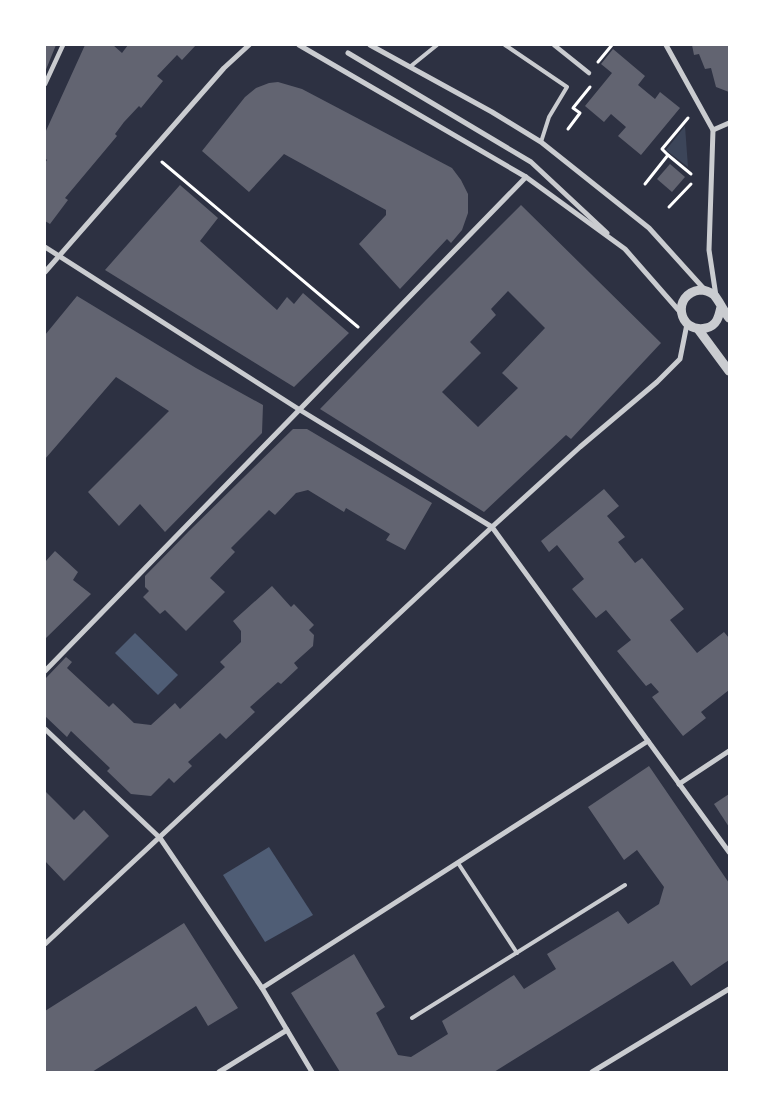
<svg xmlns="http://www.w3.org/2000/svg" width="774" height="1117" viewBox="0 0 774 1117" font-family="Jost,sans-serif">
<style>
.green{fill:#3c4559}
.water{fill:#4f5d75}
.building{fill:#626471;fill-rule:evenodd}
.lines{fill:none;stroke-linecap:round;stroke-linejoin:round}
.path{stroke:#fff;stroke-width:3}
.service{stroke:#caccd0;stroke-width:4}
.pedestrian{stroke:#caccd0;stroke-width:4.5}
.minor{stroke:#caccd0;stroke-width:5}
.tertiary{stroke:#caccd0;stroke-width:9}
</style>
<rect width="100%" height="100%" fill="#2d3142"/>
<!-- green -->
<polygon class="green" points="685,126 688,167 666,150"/>
<!-- water -->
<g class="water">
<polygon points="135,633 178,675 158,695 115,653"/>
<polygon points="269,847 313,915 265,942 223,875"/>
</g>
<!-- building -->
<g class="building">
<polygon points="45,45 56,45 45,72"/>
<polygon points="85,45 113,45 122,53 128,45 196,45 182,60 177,55 157,76 163,81 141,108 139,106 124,122 115,134 117,136 65,198 68,200 50,224 45,221 45,163 47,160 45,158 45,133"/>
<polygon points="692,45 729,45 729,92 716,87 711,68 705,69 699,54 694,55"/>
<polygon points="613,49 645,76 638,85 655,99 660,92 680,108 641,155 618,136 626,127 611,114 604,122 585,106 612,73 601,64"/>
<polygon points="278,82 302,89 452,168 461,180 468,194 468,213 462,230 451,243 447,239 400,289 359,244 386,215 386,210 284,154 249,192 202,151 245,97 256,88 269,83"/>
<polygon points="670,164 685,177 672,192 657,179"/>
<polygon points="180,185 218,218 200,241 277,310 287,297 294,304 303,293 349,333 294,387 105,270"/>
<path d="M521 205 661 343 571 439 566 435 484 512 320 409 426 300ZM508 291 545 328 502 373 518 388 478 427 442 392 481 353 470 342 496 315 491 309Z"/>
<polygon points="77,296 196,368 263,405 262,433 165,532 140,504 119,526 88,492 169,411 116,377 45,459 45,335"/>
<polygon points="293,429 307,429 432,503 405,550 386,540 390,534 346,508 344,512 308,490 296,493 275,515 269,510 231,548 235,552 210,578 225,592 186,631 165,610 160,614 143,597 149,591 145,587 145,576 189,531"/>
<polygon points="604,489 619,506 607,516 625,537 618,542 635,563 642,558 684,609 670,620 697,653 724,632 729,638 729,690 701,712 706,718 683,736 652,697 659,692 651,683 646,686 617,651 631,640 606,610 596,618 572,589 584,579 557,545 549,552 541,541"/>
<polygon points="55,551 78,572 73,580 91,594 45,639 45,562"/>
<polygon points="272,586 291,607 294,604 314,625 309,630 314,635 313,646 294,663 298,668 281,684 278,682 250,707 255,712 226,739 220,733 188,762 192,766 174,783 169,778 151,796 131,794 107,771 110,768 71,731 67,737 45,716 45,679 66,657 72,662 67,668 109,707 113,703 134,723 151,725 175,703 180,709 225,667 220,662 241,642 241,631 233,621"/>
<polygon points="649,766 729,883 729,960 691,986 673,961 494,1072 340,1072 291,993 354,954 385,1007 376,1013 398,1055 411,1057 448,1034 442,1021 514,975 524,989 556,969 547,954 618,911 628,924 659,904 664,887 637,850 624,860 588,807"/>
<polygon points="45,791 74,820 84,810 109,836 64,881 45,861"/>
<polygon points="729,794 729,827 714,804"/>
<polygon points="184,923 238,1008 208,1026 196,1006 92,1072 45,1072 45,1011"/>
</g>
<g class="lines">
<!-- path -->
<g class="path">
<polyline points="598,62 612,45"/>
<polyline points="568,129 580,113 573,108 590,87"/>
<polyline points="668,155 662,149 688,118"/>
<polyline points="162,162 358,327"/>
<polyline points="645,184 668,155 691,174"/>
<polyline points="669,207 691,184"/>
</g>
<!-- service -->
<g class="service">
<polyline points="505,45 567,87 549,117 541,142"/>
<polyline points="411,66 437,45"/>
<polyline points="458,863 517,953"/>
<polyline points="412,1018 625,885"/>
</g>
<!-- pedestrian -->
<g class="pedestrian">
<polyline points="554,45 589,73"/>
<polyline points="45,84 63,45"/>
</g>
<!-- minor -->
<g class="minor">
<polyline points="299,45 526,177 625,249 681,313"/>
<polyline points="370,45 492,112 541,142 649,228 705,290"/>
<polyline points="666,45 713,130 709,250 716,296"/>
<polyline points="348,53 531,162 607,233"/>
<polyline points="713,130 729,123"/>
<polyline points="45,247 300,410 492,527 729,852"/>
<polyline points="45,272 224,68 249,45"/>
<polyline points="45,671 526,177"/>
<polyline points="45,729 160,838 262,988 312,1072"/>
<polyline points="679,784 729,751"/>
<polyline points="45,944 492,527 580,447 657,382 680,359 687,324"/>
<polyline points="262,988 648,741"/>
<polyline points="219,1072 287,1030"/>
<polyline points="592,1072 729,989"/>
</g>
<!-- tertiary -->
<g class="tertiary">
<path d="M721 307C719 316 717 326 706 328 678 334 671 294 700 290 705 290 710 292 714 295 718 299 725 313 729 318"/>
<polyline points="698,329 729,371"/>
</g>
</g>
<!-- border -->
<rect width="774" height="1117" fill="none" stroke="#ffffff" stroke-width="92"/>
</svg>
